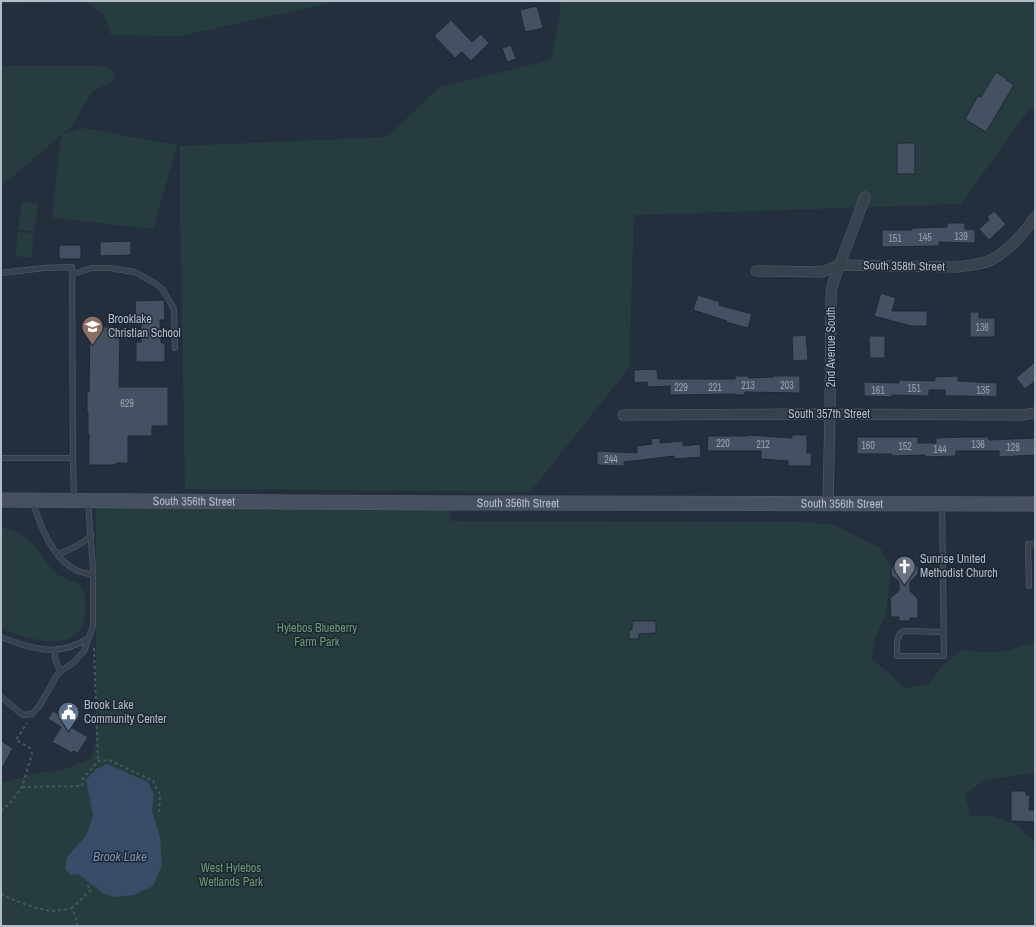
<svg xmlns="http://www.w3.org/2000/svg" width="1036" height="927" viewBox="0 0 1036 927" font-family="'Archivo Narrow',sans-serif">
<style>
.green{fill:#263c3f;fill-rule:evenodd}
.water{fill:#394c67}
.building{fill:#455162;stroke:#1f2835}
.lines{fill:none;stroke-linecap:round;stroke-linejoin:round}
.service-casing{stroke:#565f6c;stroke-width:6}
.minor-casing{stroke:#565f6c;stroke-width:11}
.secondary-casing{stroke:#565f6c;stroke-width:15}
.path{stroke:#44595c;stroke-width:2;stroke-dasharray:3 3;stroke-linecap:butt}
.service{stroke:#38414e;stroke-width:5}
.minor{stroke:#38414e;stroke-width:10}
.secondary{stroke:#465061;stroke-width:14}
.labels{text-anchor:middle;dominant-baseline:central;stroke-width:3;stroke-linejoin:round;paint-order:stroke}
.number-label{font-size:10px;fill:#98a1af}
.street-label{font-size:12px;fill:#b4bcc9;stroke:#1d2633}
.poi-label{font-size:12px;fill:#b4bcc9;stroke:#1d2633;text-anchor:start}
.park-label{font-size:12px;fill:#6b9a76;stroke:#1d2633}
.water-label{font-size:13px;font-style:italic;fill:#7c92b1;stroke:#1d2633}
</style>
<rect width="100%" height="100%" fill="#242f3e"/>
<!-- green -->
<g class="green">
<polygon points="1,1 340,1 180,36 111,35 103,13 86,2 1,4"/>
<polygon points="559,1 1035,1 1035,109 1029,109 961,204 634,215 629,368 530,492 185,489 180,207 180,146 387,137 440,87 551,60 561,6"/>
<polygon points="1,66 102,66 114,71 115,80 92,92 72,126 63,134 83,128 177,145 153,229 54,218 52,215 61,135 1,187"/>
<polygon points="22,202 38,204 34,232 18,230"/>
<polygon points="18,232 34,233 31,258 15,256"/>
<path d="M96 501 450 503 451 521 805 522 834 525 880 548 891 567 886 614 876 637 871 659 889 673 905 688 929 684 943 665 962 650C978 652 994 654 1010 650 1018 648 1026 644 1035 644V768L1033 773 985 780 965 794 970 816H993L1015 824 1032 839 1035 845V926H1V783L38 773 62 770 91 759 96 741ZM86 780 154 795 152 810 156 823 91 824 93 816Z"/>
<path d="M1 526C7 529 15 530 21 534 27 539 36 546 41 553 45 560 49 567 55 573 63 579 75 579 81 587 86 592 85 601 85 607 86 619 83 632 71 638 55 646 14 637 1 627Z"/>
</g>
<!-- water -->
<polygon class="water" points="107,764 148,782 154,795 152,810 160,837 162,865 153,886 134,895 115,897 104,894 78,874 71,875 65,869 67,857 86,836 93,816 86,780 96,769"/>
<!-- building -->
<g class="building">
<polygon points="537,6 543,28 525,32 520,10"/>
<polygon points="451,20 472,42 481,34 489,43 471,61 462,52 455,58 434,36"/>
<polygon points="511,45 516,59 507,62 502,48"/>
<polygon points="996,72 1007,79 1006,80 1014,85 986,132 965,119 978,96 981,97"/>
<rect x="897" y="143" width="18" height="31"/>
<polygon points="994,211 1006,224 989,240 979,229 989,220 987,217"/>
<polygon points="947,223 965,223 965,229 975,230 975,243 939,242 939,246 882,247 882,230 912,230 912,228 947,227"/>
<polygon points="131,241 131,255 100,256 100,242"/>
<rect x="59" y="245" width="22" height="14"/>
<polygon points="881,293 896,298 892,311 927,311 927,326 911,326 874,316"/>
<polygon points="698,295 720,302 719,305 752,314 748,328 726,322 727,321 693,310"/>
<polygon points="164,300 165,320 160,320 161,343 165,343 165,362 136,362 136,342 141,342 141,320 136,320 135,301"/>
<polygon points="970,312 979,312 979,318 995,318 995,337 970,337"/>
<polygon points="90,327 120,327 119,387 168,387 168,426 152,426 152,436 128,436 128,463 116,463 116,465 89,465 89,434 88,434 88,413 87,413 87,392 89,392"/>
<polygon points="806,335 808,360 793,361 792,336"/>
<polygon points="869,336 885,336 885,358 870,358"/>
<polygon points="1035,362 1035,381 1025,389 1016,378"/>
<polygon points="657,369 658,379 735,379 735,376 749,376 749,378 773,377 773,376 800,376 800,393 745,392 745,395 735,395 735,394 670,395 670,386 648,387 647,382 634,383 634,370"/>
<polygon points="958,376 958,381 997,383 997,397 961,396 945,396 945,390 929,390 929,396 892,395 892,397 864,396 864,382 899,383 899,380 935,381 935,377"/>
<polygon points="748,435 792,438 792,435 807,435 807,453 812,453 811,466 788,466 788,461 761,459 761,451 707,451 708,436 748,436"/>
<polygon points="857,437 918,437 918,443 936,443 936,438 967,437 989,437 989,440 1035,438 1035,455 999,457 999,451 956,451 956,456 925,457 925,455 892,456 892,454 857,454"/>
<polygon points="660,438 660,443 683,441 683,446 700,444 701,457 674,459 674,456 624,462 624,466 597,465 597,451 637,453 637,446 652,444 651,439"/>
<polygon points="900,557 910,557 910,560 918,567 918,574 910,582 910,591 918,599 918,618 910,618 910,621 899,621 899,617 891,617 890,598 899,591 899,582 891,575 891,568 900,560"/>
<polygon points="632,621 656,621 656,633 639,634 639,639 629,639 629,630 632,630"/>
<polygon points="53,711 72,722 69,726 88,737 78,753 73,751 72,753 52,742 61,727 48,719"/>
<polygon points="1,741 13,748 1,770"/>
<polygon points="1011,791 1026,791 1026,795 1030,795 1029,810 1035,810 1035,822 1011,821"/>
</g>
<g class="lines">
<defs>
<g id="service">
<polyline points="1,273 44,268 72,267 73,458"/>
<polyline points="72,274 92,268 109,268 135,272 156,284 163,290 174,309 175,348"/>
<polyline points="1,458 73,458 74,500"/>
<path d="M33 502C40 526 53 560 78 571 83 573 88 573 93 575"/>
<polyline points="942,504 944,656 897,656 897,642 900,633 905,631 943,632"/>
<path d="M58 554C71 550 80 545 91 536"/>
<polyline points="1029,586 1028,544 1035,544"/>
<path d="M1 637C34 649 57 658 89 638"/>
<path d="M55 650C54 659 56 664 61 671"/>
<polyline points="1,697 23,715 32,714 40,705 57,675 61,671 73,663 84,651 93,626 93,568 88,502"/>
</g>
<g id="minor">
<path d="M756 271 822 272 839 265 958 267C969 265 981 265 991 260 1009 251 1024 233 1035 217"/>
<polyline points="623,415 830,414 1021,415 1035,413"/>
<polyline points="828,503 830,414 831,299 832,287 834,280 865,197"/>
</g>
<g id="secondary">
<path id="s1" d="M1 500 450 503 1035 504"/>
</g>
</defs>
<!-- service casing -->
<use href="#service" class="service-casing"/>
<!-- minor casing -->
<use href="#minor" class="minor-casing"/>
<!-- secondary casing -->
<use href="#secondary" class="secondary-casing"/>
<!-- path -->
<g class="path">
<polyline points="94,648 98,761"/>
<polyline points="22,787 82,786 83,779 98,761 109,760 153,781 160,795 159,814"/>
<polyline points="1,811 9,804 22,787 32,754 30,748 16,740 27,723"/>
<path d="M1 894C14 901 41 911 56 911 61 910 67 909 72 908"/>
<polyline points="77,926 76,918 72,908 91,890 87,885"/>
</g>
<!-- service -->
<use href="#service" class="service"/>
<!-- minor -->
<use href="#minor" class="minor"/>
<!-- secondary -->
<use href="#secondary" class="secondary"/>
</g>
<!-- icons -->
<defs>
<symbol id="school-pin" viewBox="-11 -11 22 30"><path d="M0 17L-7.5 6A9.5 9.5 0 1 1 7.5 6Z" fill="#8d6e63" stroke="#1d2633"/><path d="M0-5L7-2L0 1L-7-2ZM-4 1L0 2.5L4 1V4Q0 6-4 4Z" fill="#fff"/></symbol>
<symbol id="church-pin" viewBox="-11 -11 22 30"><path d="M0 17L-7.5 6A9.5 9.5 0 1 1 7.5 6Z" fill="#6b7280" stroke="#1d2633"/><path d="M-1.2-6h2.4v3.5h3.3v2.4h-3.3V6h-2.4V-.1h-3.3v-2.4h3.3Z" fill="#fff"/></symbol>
<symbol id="civic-pin" viewBox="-11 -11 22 30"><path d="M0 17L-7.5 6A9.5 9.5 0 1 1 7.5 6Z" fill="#5c6f8a" stroke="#1d2633"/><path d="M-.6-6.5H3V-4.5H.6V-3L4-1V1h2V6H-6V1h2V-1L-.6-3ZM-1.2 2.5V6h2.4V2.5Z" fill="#fff"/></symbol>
</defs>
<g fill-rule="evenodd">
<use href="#school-pin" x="80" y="314" width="25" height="34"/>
<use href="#church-pin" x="892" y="554" width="25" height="34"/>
<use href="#civic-pin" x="56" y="700" width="25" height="34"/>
</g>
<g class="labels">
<!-- number labels -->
<g class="number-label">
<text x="961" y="236">139</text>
<text x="925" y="237">145</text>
<text x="895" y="238">151</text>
<text x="982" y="327">136</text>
<text x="748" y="385">213</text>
<text x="787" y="385">203</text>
<text x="681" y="387">229</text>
<text x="715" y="387">221</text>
<text x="914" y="388">151</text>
<text x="878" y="390">161</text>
<text x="983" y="390">135</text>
<text x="127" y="403">629</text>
<text x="723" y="443">220</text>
<text x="763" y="444">212</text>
<text x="978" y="444">136</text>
<text x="868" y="445">160</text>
<text x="905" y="446">152</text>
<text x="1013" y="447">128</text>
<text x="940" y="449">144</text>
<text x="611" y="459">244</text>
</g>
<!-- street labels -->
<g class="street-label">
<text transform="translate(904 266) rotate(1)">South 358th Street</text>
<text transform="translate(831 347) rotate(-90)">2nd Avenue South</text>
<text x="829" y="414">South 357th Street</text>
<text stroke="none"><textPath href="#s1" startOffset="193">South 356th Street</textPath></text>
<text stroke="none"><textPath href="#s1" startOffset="517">South 356th Street</textPath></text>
<text stroke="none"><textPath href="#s1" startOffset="841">South 356th Street</textPath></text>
</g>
<!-- poi labels -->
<g class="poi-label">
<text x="108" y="319">Brooklake<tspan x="108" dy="14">Christian School</tspan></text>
<text x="920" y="559">Sunrise United<tspan x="920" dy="14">Methodist Church</tspan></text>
<text x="84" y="705">Brook Lake<tspan x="84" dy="14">Community Center</tspan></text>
</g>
<!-- park labels -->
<g class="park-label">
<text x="317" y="628">Hylebos Blueberry<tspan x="317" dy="14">Farm Park</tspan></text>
<text x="231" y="868">West Hylebos<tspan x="231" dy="14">Wetlands Park</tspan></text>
</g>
<!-- water labels -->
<g class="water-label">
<text x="120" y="856">Brook Lake</text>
</g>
</g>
<!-- border -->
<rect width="1036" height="927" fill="none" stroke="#b4bcc9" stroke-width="4"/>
</svg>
